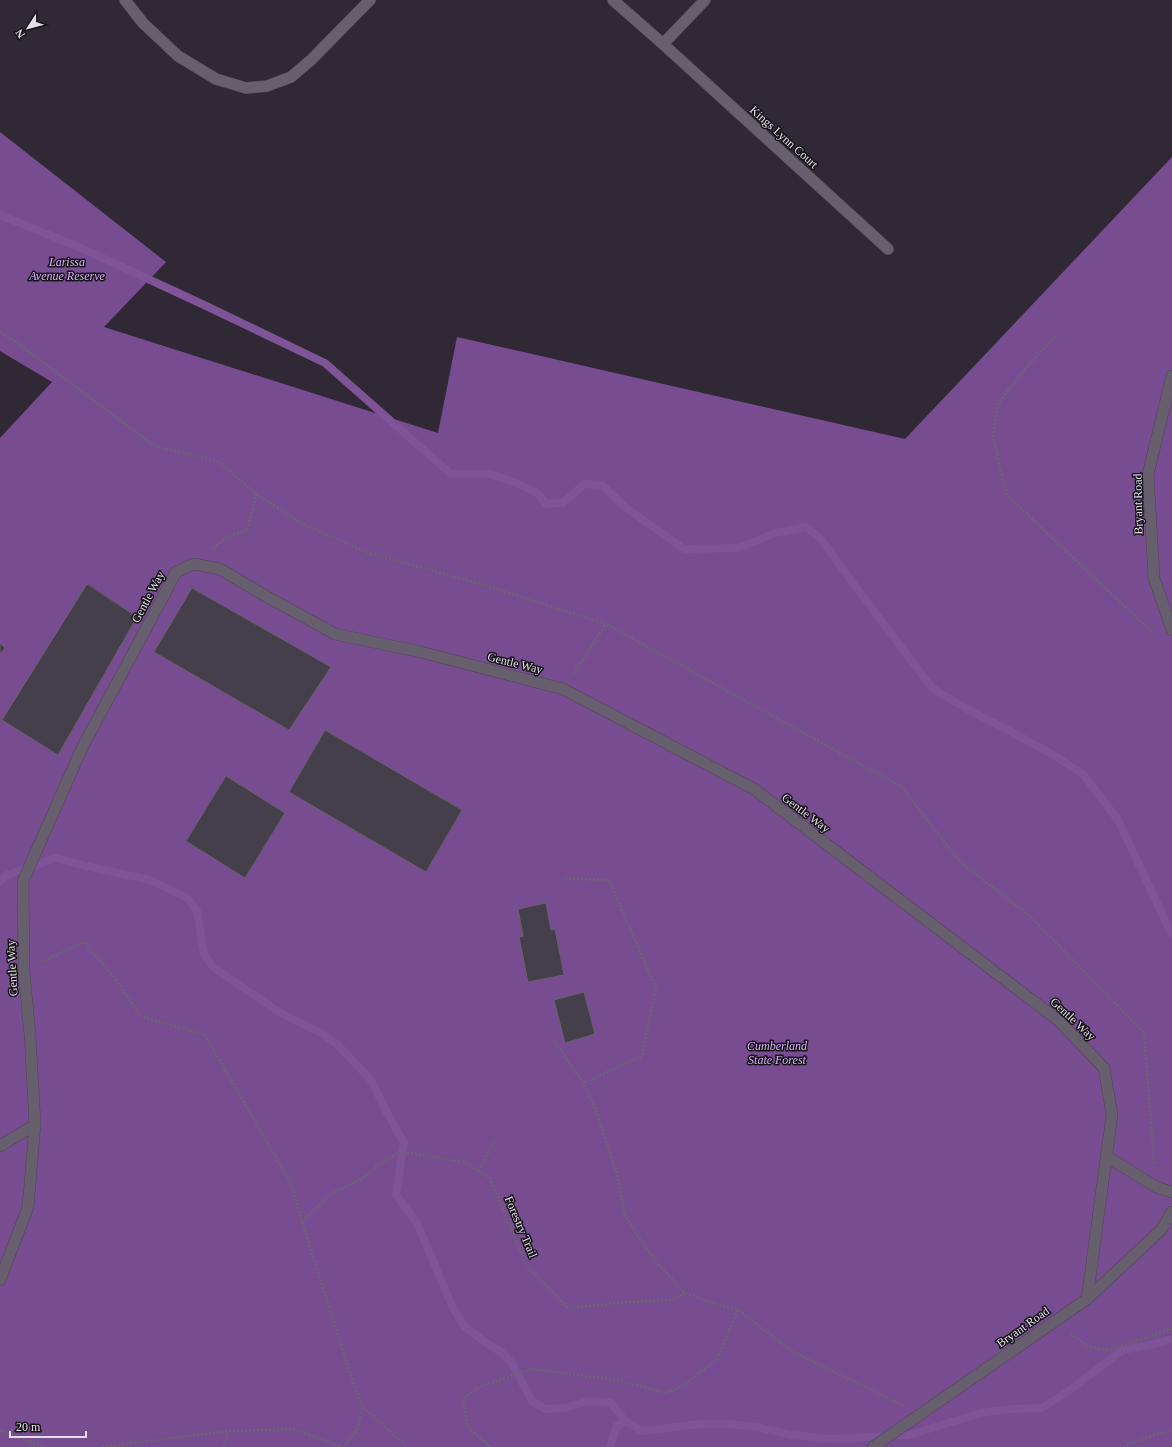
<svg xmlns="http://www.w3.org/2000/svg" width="1172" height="1447" viewBox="0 0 1172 1447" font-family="'Times New Roman',serif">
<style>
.forest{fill:#784c91;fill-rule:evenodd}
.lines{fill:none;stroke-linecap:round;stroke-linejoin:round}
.stream{stroke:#7f5398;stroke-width:8}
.building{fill:#453e4b;stroke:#68606d}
.service-casing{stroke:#4d4752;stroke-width:12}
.minor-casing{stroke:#4d4752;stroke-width:12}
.path{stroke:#6b6570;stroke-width:2.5;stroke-dasharray:2 2;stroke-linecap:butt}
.service{stroke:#675f6d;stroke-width:11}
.minor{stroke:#675f6d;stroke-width:11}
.labels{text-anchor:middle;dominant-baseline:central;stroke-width:3;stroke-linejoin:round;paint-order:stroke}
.street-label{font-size:12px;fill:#e3dfe7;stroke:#161319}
.park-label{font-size:12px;font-style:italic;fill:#dfb0fd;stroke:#161319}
</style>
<rect width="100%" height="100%" fill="#302935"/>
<!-- forest -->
<path class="forest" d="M0 132 166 262 104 327 438 433 457 337 905 439 1172 157V1447H0V654L5 648 0 643V438L52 382 0 351ZM88 584 137 617 58 755 3 720ZM192 588 331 667 289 730 154 652ZM325 731 462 810 426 872 289 792ZM226 776 285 813 245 878 186 841Z"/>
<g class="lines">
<!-- stream -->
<g class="stream">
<polyline points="0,215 81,248 202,304 325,363 451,474 490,474 514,482 537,493 546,504 563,503 584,484 602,485 625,507 684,549 739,548 775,533 806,527 821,539 852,582 932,688 965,708 1008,730 1050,753 1083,774 1118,820 1172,935"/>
<polyline points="0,882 7,875 56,858 90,867 150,880 187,898 197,911 204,954 213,967 282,1014 319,1032 337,1044 371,1080 386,1111 404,1143 396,1195 417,1223 453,1308 464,1326 485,1342 501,1352 511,1362 532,1401 545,1409 565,1408 589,1401 611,1403 625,1421"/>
<polyline points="610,1447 617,1426 625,1421 642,1431 698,1424 731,1424 761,1428 793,1435 831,1439 909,1435 981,1413 1010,1409 1042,1408 1070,1390 1123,1350 1154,1344 1172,1339"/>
</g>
</g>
<!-- building -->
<g class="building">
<polygon points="87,584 137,617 58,755 2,720"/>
<polygon points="192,588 331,667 289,730 154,652"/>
<polygon points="0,643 5,648 0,654"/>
<polygon points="325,730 462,810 426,872 289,792"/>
<polygon points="226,776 285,813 245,878 186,841"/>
<polygon points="546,903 551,930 555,929 564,975 528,982 519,937 523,936 518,909"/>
<polygon points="584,992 595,1034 565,1043 554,1000"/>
</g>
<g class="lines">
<defs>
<g id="service">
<polyline points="1172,376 1148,474 1154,578 1172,630"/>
<polyline points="0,1146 35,1125"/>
<polyline points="1106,1156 1156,1187 1172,1192"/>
<polyline points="0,1280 28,1207 35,1125 30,1035 24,971 23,881 82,748 164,595 176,572 194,564 220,569 264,595 335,634 421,652 563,689 754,789 1058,1020 1104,1068 1112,1115 1087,1299"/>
<polyline points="873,1447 1087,1299 1161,1230 1172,1212"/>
</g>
<g id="minor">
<polyline points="125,0 143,23 178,56 216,79 246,88 267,86 291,77 311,60 370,0"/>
<polyline points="613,0 663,44 705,0"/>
<polyline points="663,44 888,249"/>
</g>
</defs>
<!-- service casing -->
<use href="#service" class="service-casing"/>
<!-- minor casing -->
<use href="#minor" class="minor-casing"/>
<!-- path -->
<g class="path">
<polyline points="0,332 16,342 153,445 219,462 256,494 303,524 369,553 481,584 606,624 902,787 959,861 1031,917 1144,1033 1154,1164"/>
<polyline points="1055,336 1023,371 998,404 993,434 1000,469 1007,495 1152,632"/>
<polyline points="213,548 229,536 247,531 256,494"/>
<polyline points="573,674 606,624"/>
<polyline points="565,879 609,880 656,988 642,1056 583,1083"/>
<polyline points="41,962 84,942 114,977 140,1016 205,1035 291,1183 302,1222 353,1382 363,1407 357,1429 344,1447"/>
<polyline points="555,1042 583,1083 594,1105 617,1174 625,1216 653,1258 685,1293 715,1304 738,1310 792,1351 902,1405"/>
<polyline points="478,1171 496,1139"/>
<polyline points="302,1222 331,1194 365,1177 378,1165 396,1154 410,1153 464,1162 490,1178 526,1265 568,1308 629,1302 672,1300 685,1293"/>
<polyline points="1071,1333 1088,1347 1109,1350 1168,1330 1172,1329"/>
<polyline points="363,1407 407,1447"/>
<polyline points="0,1430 43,1447"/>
<polyline points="102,1447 229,1431 293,1429 342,1447"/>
<polyline points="224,1447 229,1431"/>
<polyline points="490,1447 467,1426 463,1399 479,1387 531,1369 617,1380 665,1393 683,1386 717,1359 738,1310"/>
<polyline points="1123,1447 1157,1434 1172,1431"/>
</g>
<!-- service -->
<use href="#service" class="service"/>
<!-- minor -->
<use href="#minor" class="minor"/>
</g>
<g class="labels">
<!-- street labels -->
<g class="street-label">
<text transform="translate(784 137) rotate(42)">Kings Lynn Court</text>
<text transform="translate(1138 504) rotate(-91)">Bryant Road</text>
<text transform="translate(148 597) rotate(-62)">Gentle Way</text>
<text transform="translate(515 663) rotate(14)">Gentle Way</text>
<text transform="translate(806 813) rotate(37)">Gentle Way</text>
<text transform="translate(12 968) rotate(-93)">Gentle Way</text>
<text transform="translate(1073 1019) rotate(43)">Gentle Way</text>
<text transform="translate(521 1227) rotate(67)">Forestry Trail</text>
<text transform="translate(1023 1327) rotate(-35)">Bryant Road</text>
</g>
<!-- park labels -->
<g class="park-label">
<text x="67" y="262">Larissa<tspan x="67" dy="14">Avenue Reserve</tspan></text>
<text x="777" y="1046">Cumberland<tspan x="777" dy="14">State Forest</tspan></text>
</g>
</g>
<!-- north arrow -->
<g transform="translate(28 28) rotate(234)" stroke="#161319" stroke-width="3" paint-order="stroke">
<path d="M0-3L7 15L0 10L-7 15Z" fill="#e3dfe7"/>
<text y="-6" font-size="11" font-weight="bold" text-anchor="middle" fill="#e3dfe7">N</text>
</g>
<!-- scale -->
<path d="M10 1431v6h76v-6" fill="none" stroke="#e3dfe7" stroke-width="2"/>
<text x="16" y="1431" font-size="12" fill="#e3dfe7" stroke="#161319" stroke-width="3" paint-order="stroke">20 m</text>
</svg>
